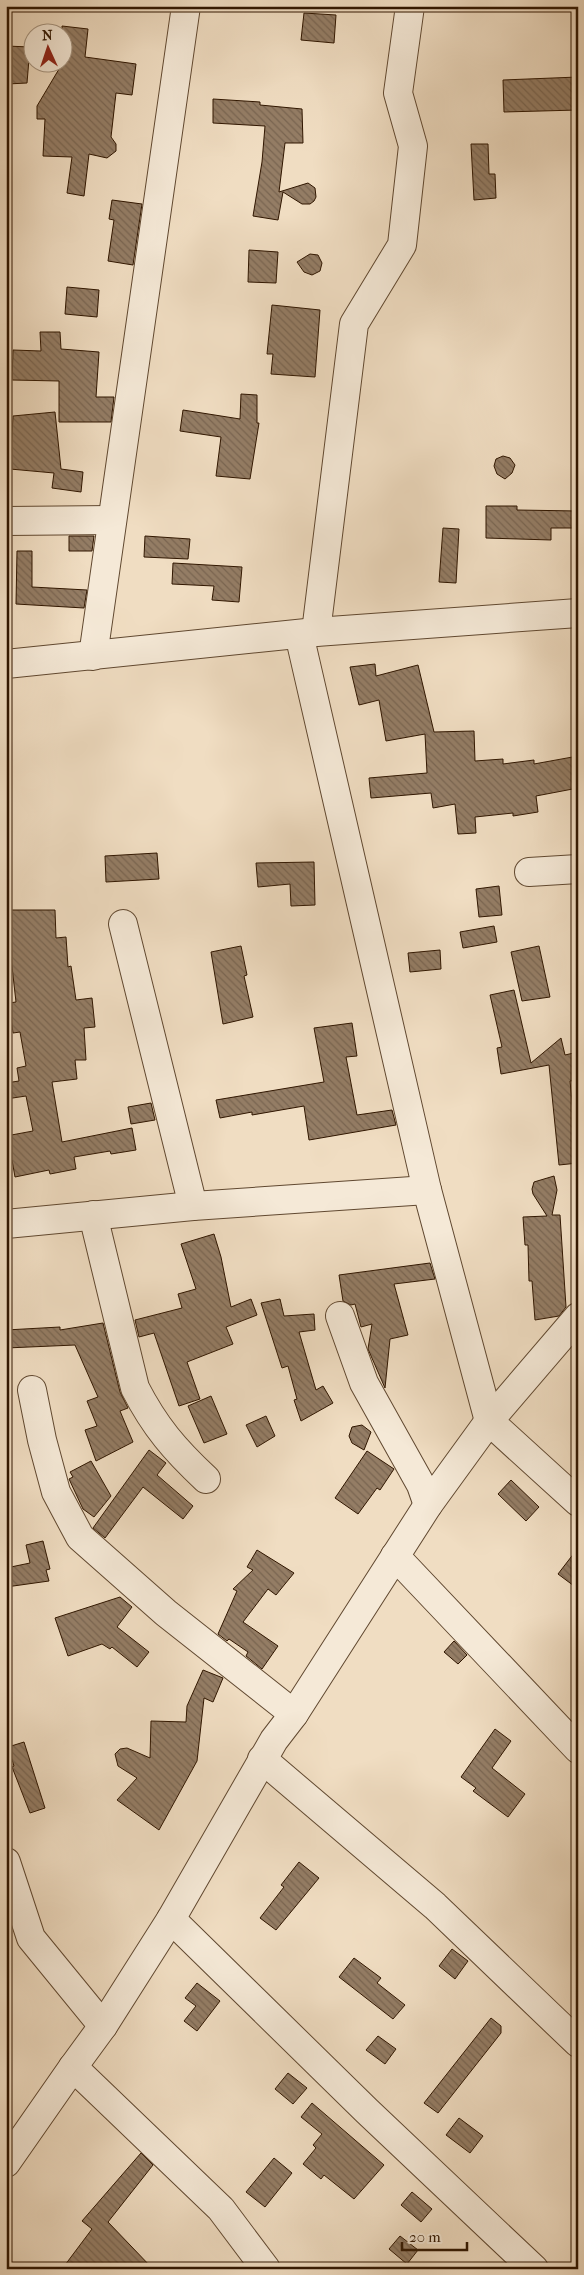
<svg xmlns="http://www.w3.org/2000/svg" width="584" height="2275" viewBox="0 0 584 2275" font-family="'IM FELL French Canon',serif">
<style>
.building{fill:url(#building-back-hatch);stroke:#301600}
.lines{fill:none;stroke-linecap:round;stroke-linejoin:round}
.minor-casing{stroke:#604830;stroke-width:30}
.minor{stroke:#f5e9d7;stroke-width:28}
</style>
<defs>
<pattern id="building-back-hatch" width="6" height="6" patternUnits="userSpaceOnUse" patternTransform="scale(1.25)"><rect width="6" height="6" fill="#947d65"/><path d="M-1 5l2 2M0 0l6 6M5-1l2 2" fill="none" stroke="#796551"/></pattern>
</defs>
<rect width="100%" height="100%" fill="#f0ddc2"/>
<filter id="stains"><feTurbulence type="fractalNoise" baseFrequency=".004" numOctaves="4"/><feColorMatrix values="0 0 0 0 .2 0 0 0 0 .09 0 0 0 0 .02 0 0 0 .5 -.17"/></filter>
<radialGradient id="worn" r=".72"><stop offset=".6" stop-color="#630" stop-opacity="0"/><stop offset="1" stop-color="#630" stop-opacity=".3"/></radialGradient>
<!-- building -->
<g class="building">
<polygon points="304,13 336,15 334,43 301,40"/>
<polygon points="62,26 88,29 85,57 136,64 132,95 116,93 111,137 116,144 116,151 107,158 89,154 84,196 67,193 72,157 43,156 45,119 37,119 37,106 62,64"/>
<polygon points="6,46 30,47 27,83 7,84"/>
<polygon points="578,77 578,110 504,112 503,80"/>
<polygon points="213,99 260,102 260,105 302,109 303,143 285,143 279,192 308,183 315,188 316,197 314,201 310,204 302,204 283,192 278,220 253,216 262,162 265,126 213,123"/>
<polygon points="471,144 488,144 489,174 495,174 496,198 474,200"/>
<polygon points="112,200 142,204 133,265 108,261 114,220 109,219"/>
<polygon points="249,250 278,252 276,283 248,282"/>
<polygon points="310,254 318,255 322,263 320,271 312,275 304,272 297,262"/>
<polygon points="67,287 99,290 97,317 65,314"/>
<polygon points="272,305 320,310 315,377 271,374 273,354 267,354"/>
<polygon points="40,332 60,332 61,349 99,352 96,397 114,397 111,422 59,422 59,381 12,380 13,350 41,351"/>
<polygon points="241,394 257,395 257,423 259,423 250,479 216,476 221,437 180,431 183,410 240,419"/>
<polygon points="55,412 61,469 83,472 81,492 52,488 54,473 10,469 13,416"/>
<polygon points="503,456 510,458 515,465 512,473 505,479 497,474 494,466 496,459"/>
<polygon points="486,506 517,506 517,510 578,511 578,528 551,528 551,540 486,538"/>
<polygon points="443,528 459,529 456,583 439,582"/>
<polygon points="69,536 94,536 92,551 69,551"/>
<polygon points="145,536 190,539 188,559 144,557"/>
<polygon points="17,551 32,551 32,587 87,590 84,608 16,604"/>
<polygon points="173,563 242,567 239,602 212,600 214,586 172,584"/>
<polygon points="375,664 376,676 418,665 434,732 474,731 475,761 503,759 503,764 534,760 534,764 578,756 578,788 536,796 538,812 513,816 513,813 475,817 476,833 458,834 455,804 433,808 431,793 371,798 369,778 427,773 425,734 386,741 379,700 359,705 350,667"/>
<polygon points="157,853 159,879 106,882 105,856"/>
<polygon points="314,862 315,905 291,906 290,884 258,887 256,863"/>
<polygon points="499,886 502,915 479,917 476,889"/>
<polygon points="6,910 55,910 56,938 66,937 68,967 71,966 76,1000 92,998 95,1027 84,1028 86,1060 75,1060 77,1079 52,1082 62,1142 132,1128 136,1150 111,1154 110,1151 74,1157 76,1169 50,1174 49,1170 15,1177 12,1160 6,1162 6,1136 33,1131 26,1096 6,1099 6,1083 19,1081 17,1068 26,1066 20,1032 13,1033 9,1003 16,1002 10,949 6,950"/>
<polygon points="494,926 497,942 463,948 460,932"/>
<polygon points="241,946 247,975 244,976 253,1017 223,1024 211,952"/>
<polygon points="539,946 550,997 522,1001 511,952"/>
<polygon points="440,950 441,969 410,972 408,953"/>
<polygon points="514,990 531,1063 561,1038 565,1055 578,1052 578,1080 570,1081 578,1163 559,1165 549,1065 501,1074 497,1048 502,1047 490,995"/>
<polygon points="352,1023 357,1056 346,1057 357,1115 392,1110 396,1125 309,1140 304,1106 252,1115 252,1112 220,1118 216,1100 324,1082 314,1028"/>
<polygon points="151,1103 155,1120 131,1124 128,1107"/>
<polygon points="554,1176 557,1190 552,1215 560,1215 566,1307 559,1316 535,1320 532,1281 529,1281 528,1245 525,1245 523,1217 547,1216 533,1194 532,1189 534,1182"/>
<polygon points="214,1234 221,1257 231,1307 251,1299 257,1315 226,1327 233,1344 187,1362 200,1399 179,1406 154,1333 139,1337 135,1320 182,1308 178,1294 196,1289 181,1244"/>
<polygon points="430,1263 435,1279 394,1284 408,1335 390,1339 385,1388 368,1349 372,1324 361,1327 355,1304 351,1305 343,1301 339,1275"/>
<polygon points="280,1299 284,1316 314,1314 315,1330 299,1332 316,1390 323,1386 333,1403 301,1421 294,1400 297,1399 288,1366 282,1368 261,1303"/>
<polygon points="103,1323 120,1392 128,1408 120,1411 133,1442 96,1461 85,1430 97,1426 87,1401 98,1397 75,1345 6,1348 6,1330 60,1327 60,1330"/>
<polygon points="211,1396 227,1434 204,1443 188,1406"/>
<polygon points="266,1416 275,1436 257,1447 246,1425"/>
<polygon points="362,1425 371,1432 364,1450 352,1443 349,1436 352,1427"/>
<polygon points="149,1450 166,1463 157,1475 193,1506 183,1519 143,1487 105,1538 93,1528"/>
<polygon points="367,1451 394,1469 380,1490 377,1488 358,1514 335,1498"/>
<polygon points="91,1461 111,1496 94,1517 83,1509 69,1479 73,1477 70,1472"/>
<polygon points="511,1480 539,1507 526,1521 498,1494"/>
<polygon points="43,1541 50,1569 46,1570 49,1581 6,1587 6,1568 30,1563 26,1545"/>
<polygon points="578,1548 578,1589 558,1574"/>
<polygon points="257,1550 294,1573 276,1595 268,1589 243,1622 278,1646 262,1669 246,1656 248,1652 229,1639 227,1641 218,1634 237,1591 233,1589 253,1570 247,1567"/>
<polygon points="120,1597 132,1607 117,1627 149,1652 137,1667 112,1647 110,1649 102,1644 68,1656 55,1618"/>
<polygon points="454,1641 467,1655 458,1664 444,1652"/>
<polygon points="203,1670 223,1678 213,1702 204,1698 197,1761 159,1830 117,1800 137,1778 118,1766 115,1754 120,1749 127,1748 150,1758 151,1721 186,1722 187,1706"/>
<polygon points="495,1729 511,1741 492,1768 525,1794 508,1817 473,1791 476,1788 461,1777"/>
<polygon points="24,1742 45,1808 30,1813 12,1767 14,1766 8,1747"/>
<polygon points="299,1862 319,1878 276,1930 260,1918 284,1887 281,1885"/>
<polygon points="452,1949 468,1961 455,1979 439,1966"/>
<polygon points="354,1958 381,1978 377,1983 405,2005 393,2019 339,1977"/>
<polygon points="197,1983 220,2001 197,2031 184,2021 196,2006 185,1998"/>
<polygon points="491,2018 501,2026 501,2033 438,2113 424,2103"/>
<polygon points="378,2036 396,2049 385,2064 366,2050"/>
<polygon points="288,2073 307,2088 293,2104 275,2089"/>
<polygon points="312,2103 384,2165 354,2199 324,2175 321,2179 303,2164 316,2148 313,2145 322,2134 301,2117"/>
<polygon points="459,2118 483,2136 470,2153 446,2135"/>
<polygon points="141,2153 153,2165 108,2222 153,2269 62,2269 92,2229 82,2221"/>
<polygon points="274,2158 292,2173 265,2207 246,2192"/>
<polygon points="412,2192 432,2209 421,2222 401,2205"/>
<polygon points="400,2236 418,2250 407,2264 389,2249"/>
</g>
<g class="lines">
<defs>
<g id="minor">
<polyline points="6,521 112,520"/>
<polyline points="316,632 354,324 402,245 413,146 398,93 410,6"/>
<polyline points="299,634 427,1190 489,1421 578,1502"/>
<polyline points="93,656 186,6"/>
<polyline points="6,664 316,632 578,613"/>
<polyline points="529,872 578,869"/>
<polyline points="123,924 193,1206"/>
<path d="M93 1215 135 1388C155 1427 175 1450 206 1479"/>
<polyline points="6,1224 193,1206 427,1190"/>
<polyline points="340,1316 364,1383 421,1485 428,1505"/>
<polyline points="32,1390 42,1440 56,1492 80,1537 166,1613 294,1714"/>
<polyline points="395,1556 578,1749"/>
<polyline points="262,1759 435,1906 578,2043"/>
<polyline points="6,1862 31,1938 103,2026"/>
<polyline points="171,1919 367,2111 534,2269"/>
<polyline points="73,2067 221,2209 266,2269"/>
<polyline points="6,2163 73,2067 103,2026 171,1919 274,1740 294,1714 428,1505 489,1421 578,1317"/>
</g>
</defs>
<!-- minor casing -->
<use href="#minor" class="minor-casing"/>
<!-- minor -->
<use href="#minor" class="minor"/>
</g>
<!-- margin -->
<rect width="584" height="2275" fill="none" stroke="#f0ddc2" stroke-width="25"/>
<rect x="8" y="8" width="569" height="2260" fill="none" stroke="#301600" stroke-width="2.5"/>
<rect x="12" y="12" width="559" height="2250" fill="none" stroke="#301600"/>
<!-- north arrow -->
<g transform="translate(48 48) rotate(357)"><circle r="24" fill="#f5e9d7" stroke="#a69581"/>
<path d="M0-4L9 19L0 12L-9 19Z" fill="#8f2418"/>
<text y="-8" font-size="14" font-weight="bold" text-anchor="middle" fill="#301600">N</text>
</g>
<!-- scale -->
<path d="M402 2242v8h65v-8" fill="none" stroke="#301600" stroke-width="2.5"/>
<text x="409" y="2242" font-size="15" fill="#301600" stroke="#f5e9d7" stroke-width="4" paint-order="stroke">20 m</text>
<rect width="100%" height="100%" filter="url(#stains)"/>
<rect width="100%" height="100%" fill="url(#worn)"/>
</svg>
